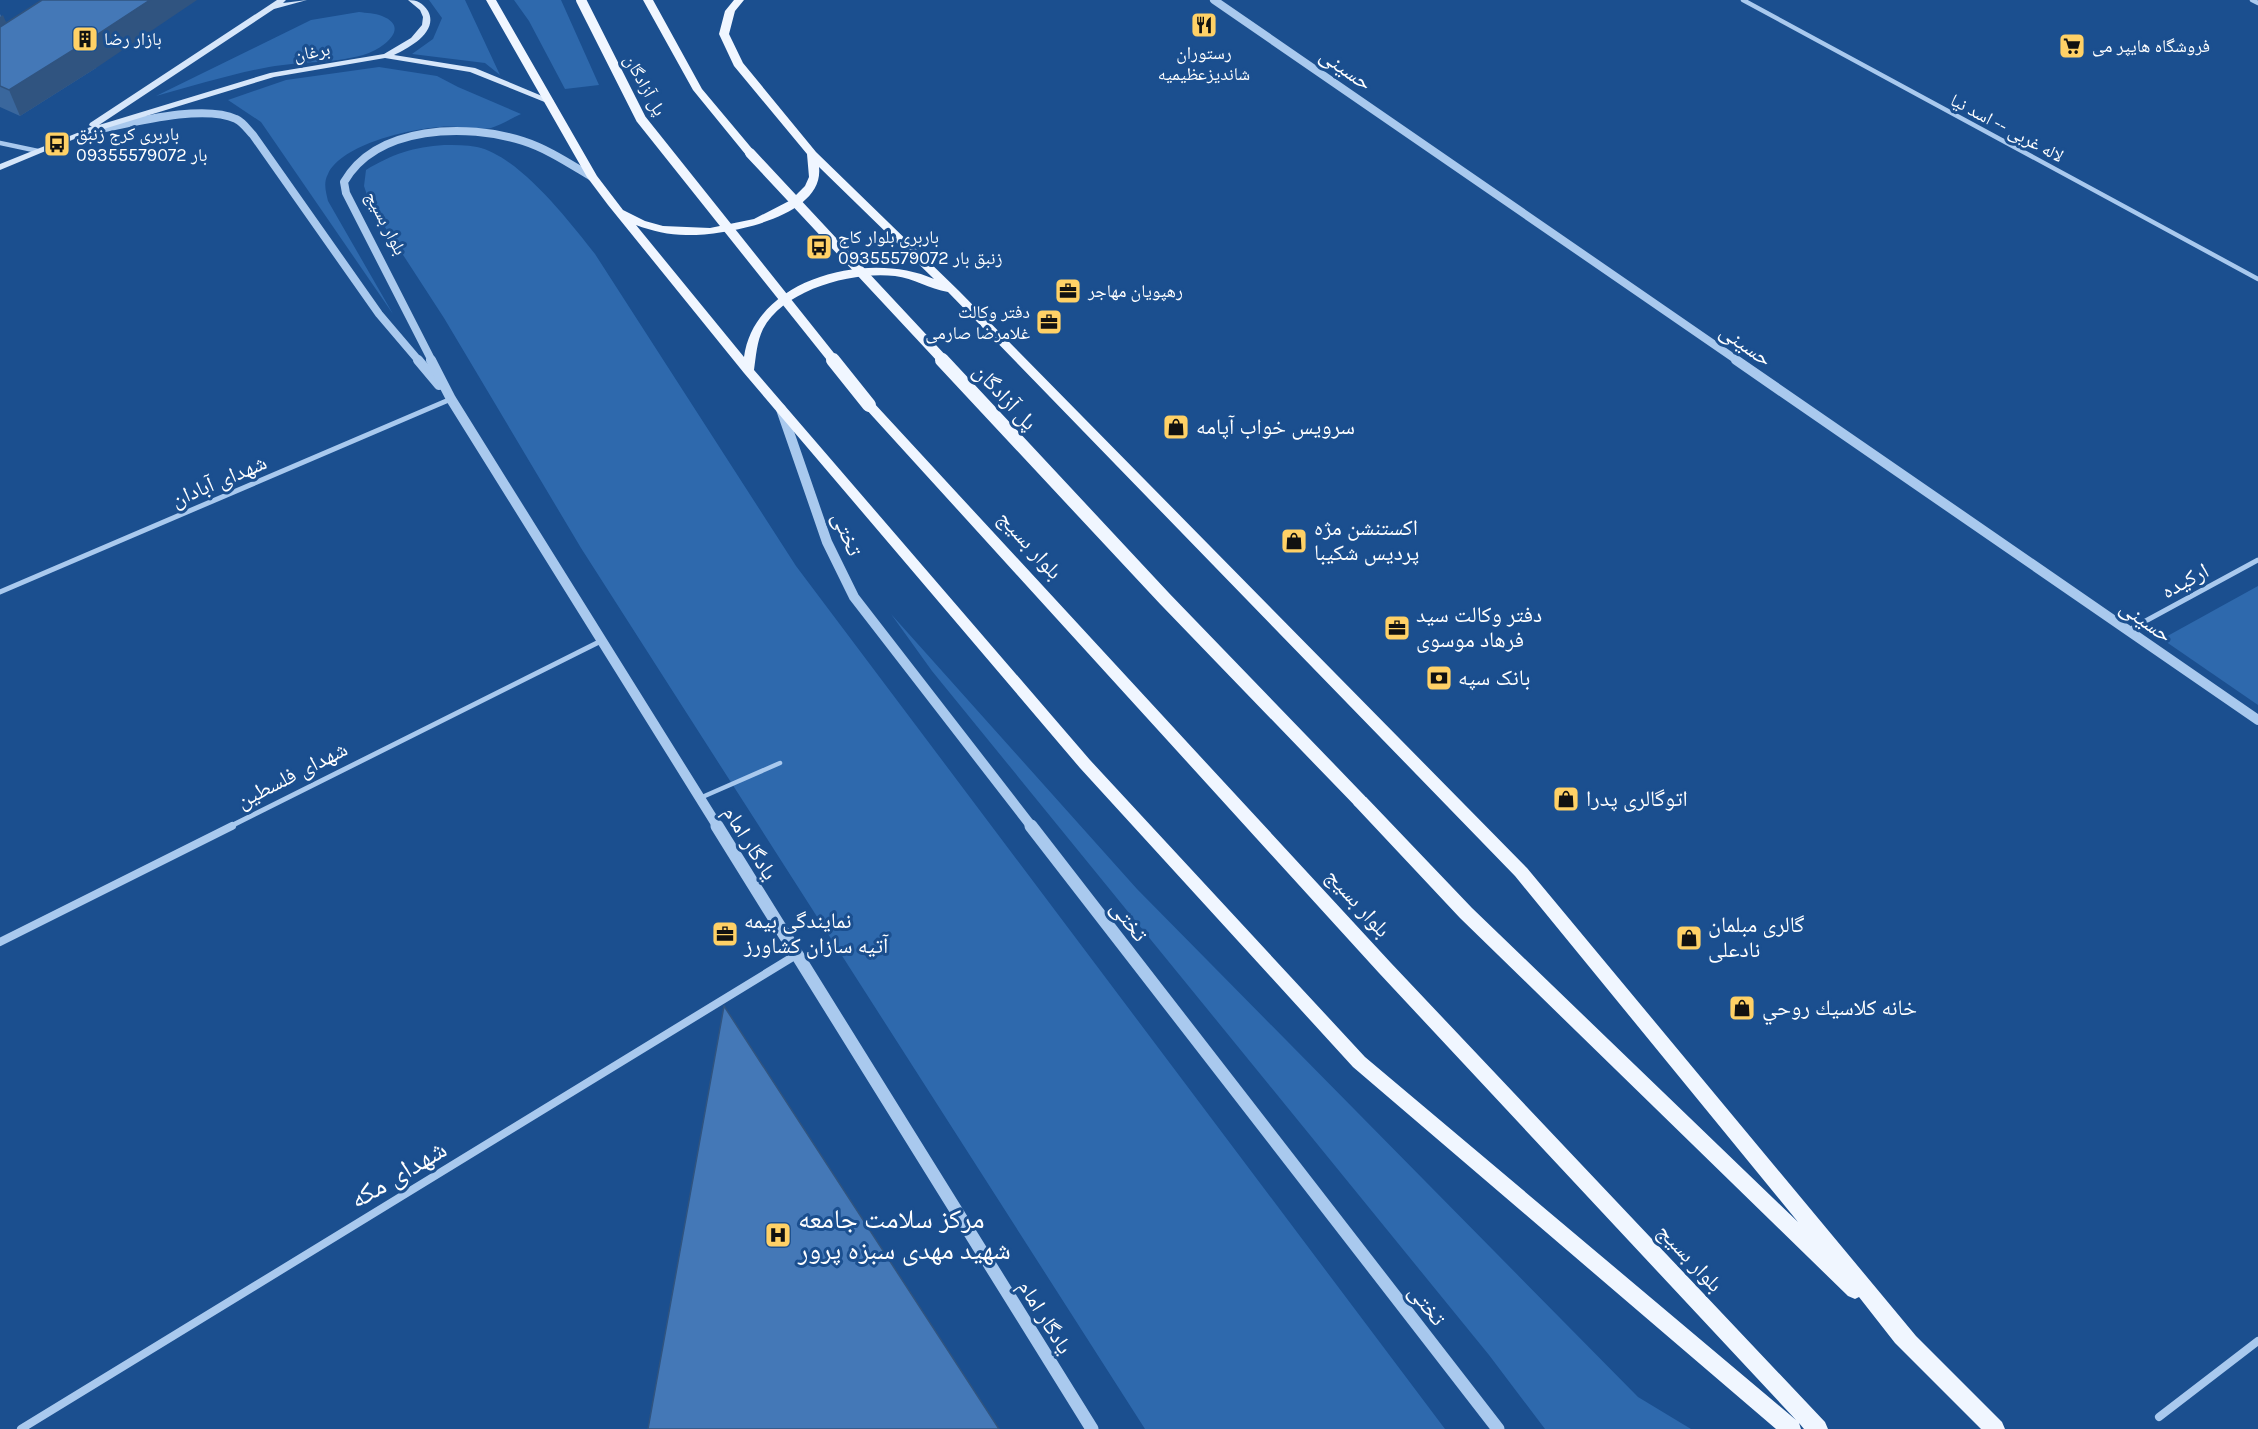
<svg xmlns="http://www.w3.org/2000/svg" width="2258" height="1429" viewBox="0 0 2258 1429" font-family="Karla,'Noto Naskh Arabic',sans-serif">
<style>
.green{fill:#2e69ad}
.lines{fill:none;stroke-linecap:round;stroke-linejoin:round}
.service{stroke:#a9c9ee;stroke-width:4.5}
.minor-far2{stroke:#a9c9ee;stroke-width:4.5}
.minor-far1{stroke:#a9c9ee;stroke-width:5}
.minor{stroke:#a9c9ee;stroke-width:8}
.tertiary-far2{stroke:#a9c9ee;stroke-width:8}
.tertiary-far1{stroke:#a9c9ee;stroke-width:10}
.tertiary{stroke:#a9c9ee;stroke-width:13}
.secondary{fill:#d6e6fa;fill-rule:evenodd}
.primary{fill:#f0f6ff;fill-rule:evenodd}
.primary-bridge-far1{stroke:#f0f6ff;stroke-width:10}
.primary-bridge{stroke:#f0f6ff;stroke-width:14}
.wall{fill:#3a679d}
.shaded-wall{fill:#305480}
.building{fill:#4478b7;stroke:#305480;stroke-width:1.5}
.labels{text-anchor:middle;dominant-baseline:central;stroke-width:6;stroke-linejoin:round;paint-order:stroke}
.far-poi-label{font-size:18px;fill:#fff;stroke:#1b4f8f;text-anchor:start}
.far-street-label{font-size:18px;fill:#fff;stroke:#1b4f8f}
.street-label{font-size:22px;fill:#fff;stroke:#1b4f8f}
.poi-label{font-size:22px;fill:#fff;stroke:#1b4f8f;text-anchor:start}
.near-street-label{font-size:27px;fill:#fff;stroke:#1b4f8f}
.near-poi-label{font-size:27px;fill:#fff;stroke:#1b4f8f;text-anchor:start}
</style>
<rect width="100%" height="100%" fill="#1b4f8f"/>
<!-- green -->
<g class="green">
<polygon points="429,0 465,0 500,75 485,63 412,54 433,39 442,18"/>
<polygon points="514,0 561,0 599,85 565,89 529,21"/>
<path d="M359 12C366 13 375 13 382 16 410 27 385 47 369 53 338 64 301 61 269 67 231 74 193 86 156 96L311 20Z"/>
<path d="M379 67 437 76 458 87 521 114C512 118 501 125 491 128 475 131 456 125 440 127 410 129 342 144 328 174 323 183 326 192 328 201L393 314 261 122 228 100 286 80Z"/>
<path d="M444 145C455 145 466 145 477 147 519 156 569 221 595 254L796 566 1445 1429H1145L581 548 444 318 370 204 364 186 366 170C392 154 414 147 444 145Z"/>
<polygon points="2258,586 2258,705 2162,639"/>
<polygon points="891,614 1137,889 1638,1397 1691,1429 1545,1429 1489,1355 932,671"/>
</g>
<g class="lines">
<!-- service -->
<polyline class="service" points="700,798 780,763"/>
<!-- minor-far2 -->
<g class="minor-far2">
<polyline points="1743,0 2258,279"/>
<polyline points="2252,0 2258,3"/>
<polyline points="0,143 38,151"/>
</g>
<!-- minor-far1 -->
<g class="minor-far1">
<polyline points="0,592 451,399"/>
<polyline points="2129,630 2258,560"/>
<polyline points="229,827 601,641"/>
</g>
<!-- minor -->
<g class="minor">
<polyline points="0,942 232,826"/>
<polyline points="2159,1417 2258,1341"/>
<polyline points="21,1429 796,955"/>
</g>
<!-- tertiary-far2 -->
<g class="tertiary-far2">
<polyline points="1214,0 1738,361"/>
<path d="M91 131C128 124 202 103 236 119 243 122 248 130 253 135L379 314 419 361"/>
<path d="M432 361 346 193 344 182C377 125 467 123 523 141 548 149 570 164 592 177"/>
</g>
<!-- tertiary-far1 -->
<g class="tertiary-far1">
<polyline points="418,360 439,385"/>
<polyline points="431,360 451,399 718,827"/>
<polyline points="1736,360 2258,720"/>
<polyline points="781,409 827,542 854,597 1032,827"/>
</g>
<!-- tertiary -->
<g class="tertiary">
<polyline points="717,826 1092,1429"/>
<polyline points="1031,826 1498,1429"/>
</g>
<!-- secondary -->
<path class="secondary" d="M277 0H286L283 3 307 0 274 9 99 125 270 73 384 54 411 38 422 25 423 17 420 10 408 0C417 0 423 3 428 11 439 32 409 48 394 55L475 68 554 101 547 103 470 72 385 58 274 77 84 135 0 170V164L92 127 89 125 90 123Z"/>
<!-- primary -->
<g class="primary">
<path d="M486 0H496L597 176 623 210 645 221 663 226 710 228 754 219 791 200 805 186 809 177 807 154 734 66 719 34 725 11 734 0H744L735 11 729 34 743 63 816 152 959 291 1527 868 1916 1336 2002 1422 2005 1429H1981L1895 1343 1859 1297 1855 1299 1848 1296 1460 918 1354 805 1352 801 1354 797H1366L1472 908 1798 1222 1515 876 948 292C929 289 914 278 895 276 853 271 784 289 763 329 757 341 756 356 754 370L1090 760 1365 1057 1796 1420 1379 973 865 408 863 405 865 402H873L1391 963 1825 1422 1828 1429H1804L1799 1423 1801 1429H1776L1353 1067 1080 768 744 373 608 205 587 177ZM819 167 934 279C870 250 755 277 744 357L636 225C652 231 669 235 686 235 723 236 825 218 819 167Z"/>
<polygon points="643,0 653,0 702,89 754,151 754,155 746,155 693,90"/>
</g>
<!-- primary-bridge-far1 -->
<g class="primary-bridge-far1">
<polyline points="581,0 641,119 834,361"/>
<polyline points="750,153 944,361"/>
</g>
<!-- primary-bridge -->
<g class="primary-bridge">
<polyline points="833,360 869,405"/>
<polyline points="942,360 1165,599 1360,801"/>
</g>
</g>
<!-- wall -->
<polygon class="wall" points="0,14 6,23 96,68 20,116 0,107"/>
<!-- shaded-wall -->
<g class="shaded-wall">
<polygon points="150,0 197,0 96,68 20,116 9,90"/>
<polygon points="3,15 14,41 0,50 0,17"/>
</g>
<!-- building -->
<g class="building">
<polygon points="42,0 150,0 86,42 9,90 0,86 0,27"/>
<polygon points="724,1006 999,1429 648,1429"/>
</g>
<!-- icons -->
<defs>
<symbol id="restaurant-square" viewBox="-11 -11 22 22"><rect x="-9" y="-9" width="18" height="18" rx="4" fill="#ffd166" stroke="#1b4f8f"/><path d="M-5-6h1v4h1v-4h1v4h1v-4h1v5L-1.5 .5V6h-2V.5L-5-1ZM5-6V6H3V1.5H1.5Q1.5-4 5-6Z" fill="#111"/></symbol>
<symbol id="building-square" viewBox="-11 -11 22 22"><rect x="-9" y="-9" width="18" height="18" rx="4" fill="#ffd166" stroke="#1b4f8f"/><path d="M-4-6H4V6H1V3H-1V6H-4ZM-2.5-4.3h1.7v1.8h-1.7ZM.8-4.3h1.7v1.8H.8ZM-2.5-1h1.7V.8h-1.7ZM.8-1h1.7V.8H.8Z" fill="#111"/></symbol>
<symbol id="supermarket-square" viewBox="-11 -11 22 22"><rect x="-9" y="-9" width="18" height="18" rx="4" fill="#ffd166" stroke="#1b4f8f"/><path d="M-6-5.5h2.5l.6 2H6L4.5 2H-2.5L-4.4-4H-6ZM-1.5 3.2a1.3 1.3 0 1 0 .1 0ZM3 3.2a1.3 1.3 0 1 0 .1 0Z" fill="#111"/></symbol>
<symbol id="bus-square" viewBox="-11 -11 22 22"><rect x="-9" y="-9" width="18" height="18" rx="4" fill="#ffd166" stroke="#1b4f8f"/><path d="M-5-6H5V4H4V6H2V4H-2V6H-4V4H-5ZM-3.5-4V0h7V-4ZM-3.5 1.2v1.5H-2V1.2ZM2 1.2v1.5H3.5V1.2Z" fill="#111"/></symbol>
<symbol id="office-square" viewBox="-11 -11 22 22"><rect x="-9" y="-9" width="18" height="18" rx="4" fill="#ffd166" stroke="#1b4f8f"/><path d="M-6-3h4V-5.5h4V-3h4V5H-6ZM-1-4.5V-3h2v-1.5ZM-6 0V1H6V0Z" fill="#111"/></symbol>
<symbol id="shop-square" viewBox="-11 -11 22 22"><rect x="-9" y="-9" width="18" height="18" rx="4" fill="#ffd166" stroke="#1b4f8f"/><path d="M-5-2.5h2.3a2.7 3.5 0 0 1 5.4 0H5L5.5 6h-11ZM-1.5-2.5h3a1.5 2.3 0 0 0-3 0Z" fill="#111"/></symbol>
<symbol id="bank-square" viewBox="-11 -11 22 22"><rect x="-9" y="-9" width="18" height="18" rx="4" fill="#ffd166" stroke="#1b4f8f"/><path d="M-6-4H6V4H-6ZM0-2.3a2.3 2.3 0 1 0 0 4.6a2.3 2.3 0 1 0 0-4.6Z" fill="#111"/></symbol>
<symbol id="hospital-square" viewBox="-11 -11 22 22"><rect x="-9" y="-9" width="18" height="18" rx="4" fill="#ffd166" stroke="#1b4f8f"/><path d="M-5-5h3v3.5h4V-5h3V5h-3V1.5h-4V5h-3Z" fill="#111"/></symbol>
</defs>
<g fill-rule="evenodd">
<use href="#restaurant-square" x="1189" y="10" width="30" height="30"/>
<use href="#building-square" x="70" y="24" width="30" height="30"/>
<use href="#supermarket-square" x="2057" y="31" width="30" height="30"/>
<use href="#bus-square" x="42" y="129" width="30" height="30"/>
<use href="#bus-square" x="804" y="232" width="30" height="30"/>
<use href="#office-square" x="1053" y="276" width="30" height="30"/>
<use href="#office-square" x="1034" y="307" width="30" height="30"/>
<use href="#shop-square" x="1161" y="412" width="30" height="30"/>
<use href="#shop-square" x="1279" y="526" width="30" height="30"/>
<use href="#office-square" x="1382" y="613" width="30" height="30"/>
<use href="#bank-square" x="1424" y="663" width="30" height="30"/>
<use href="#shop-square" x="1551" y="784" width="30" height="30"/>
<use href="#office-square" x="710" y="919" width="30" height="30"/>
<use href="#shop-square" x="1674" y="923" width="30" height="30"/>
<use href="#shop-square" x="1727" y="993" width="30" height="30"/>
<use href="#hospital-square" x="763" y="1220" width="30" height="30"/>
</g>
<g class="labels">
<!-- far-poi labels -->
<g class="far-poi-label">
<text x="104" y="39">بازار رضا</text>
<text x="2092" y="46">فروشگاه هایپر می</text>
<text x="1204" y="53" text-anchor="middle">رستوران<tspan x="1204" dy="21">شاندیزعظیمیه</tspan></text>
<text x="76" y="134">باربری کرج زنبق<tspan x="76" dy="21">بار 09355579072</tspan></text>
<text x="838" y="237">باربری بلوار کاج<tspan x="838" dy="21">زنبق بار 09355579072</tspan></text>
<text x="1088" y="291">رهپویان مهاجر</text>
<text x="1030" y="312" text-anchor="end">دفتر وکالت<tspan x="1030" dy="21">غلامرضا صارمی</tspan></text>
</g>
<!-- far-street labels -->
<g class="far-street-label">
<text transform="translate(312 52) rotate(-10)">برغان</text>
<text transform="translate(645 85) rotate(61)">پل آزادگان</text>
<text transform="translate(2007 128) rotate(28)">لاله غربی -- اسد نیا</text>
<text transform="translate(386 223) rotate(63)">بلوار بسیج</text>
</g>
<!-- street labels -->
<g class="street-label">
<text transform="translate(1346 69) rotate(35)">حسینی</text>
<text transform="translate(1746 345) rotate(35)">حسینی</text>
<text transform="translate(1005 397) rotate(47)">پل آزادگان</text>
<text transform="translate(219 481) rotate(-23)">شهدای آبادان</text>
<text transform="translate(847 534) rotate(68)">تختی</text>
<text transform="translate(1030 545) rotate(48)">بلوار بسیج</text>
<text transform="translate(2185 581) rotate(-28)">ارکیده</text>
<text transform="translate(2146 621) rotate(35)">حسینی</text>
<text transform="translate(292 775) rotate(-27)">شهدای فلسطین</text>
<text transform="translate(750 843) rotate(58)">یادگار امام</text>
<text transform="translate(1358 903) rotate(48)">بلوار بسیج</text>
<text transform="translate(1129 921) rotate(52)">تختی</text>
<text transform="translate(1690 1258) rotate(47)">بلوار بسیج</text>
<text transform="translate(1427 1305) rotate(52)">تختی</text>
<text transform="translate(1045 1317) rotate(58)">یادگار امام</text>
</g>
<!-- poi labels -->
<g class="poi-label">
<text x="1196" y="427">سرویس خواب آپامه</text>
<text x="1314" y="528">اکستنشن مژه<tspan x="1314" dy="25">پردیس شکیبا</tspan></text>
<text x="1416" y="615">دفتر وکالت سید<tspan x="1416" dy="25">فرهاد موسوی</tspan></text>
<text x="1458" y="678">بانک سپه</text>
<text x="1586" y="799">اتوگالری پدرا</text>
<text x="744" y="921">نمایندگی بیمه<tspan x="744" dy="25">آتیه سازان کشاورز</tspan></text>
<text x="1708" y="925">گالری مبلمان<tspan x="1708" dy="25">نادعلی</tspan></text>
<text x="1762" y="1008">خانه كلاسيك روحي</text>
</g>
<!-- near-street labels -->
<g class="near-street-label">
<text transform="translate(398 1174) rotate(-31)">شهدای مکه</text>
</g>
<!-- near-poi labels -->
<g class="near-poi-label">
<text x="798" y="1219">مرکز سلامت جامعه<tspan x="798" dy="31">شهید مهدی سبزه پرور</tspan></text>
</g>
</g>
</svg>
